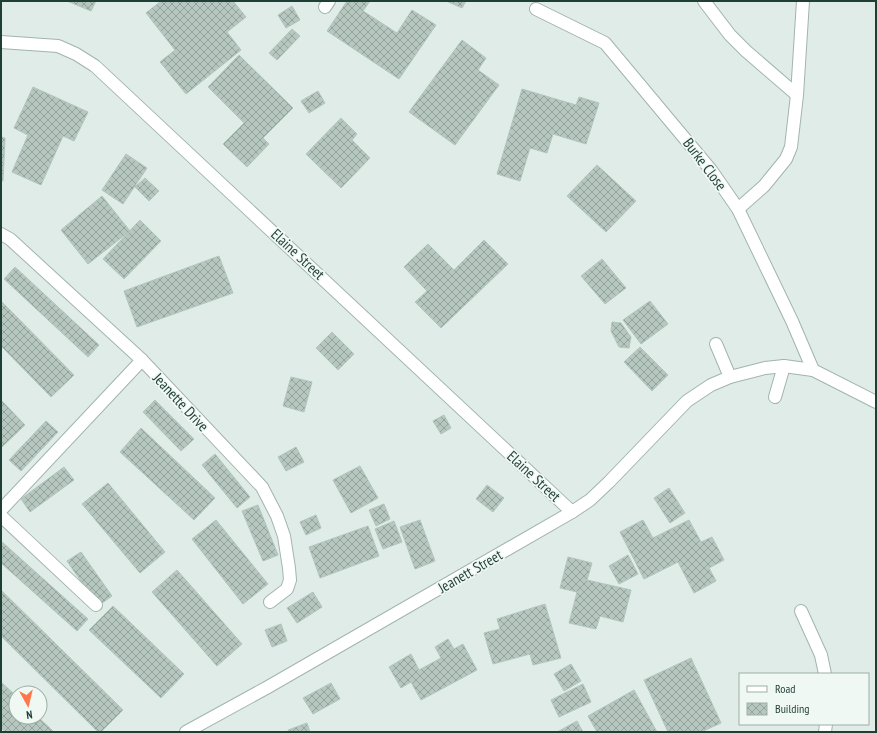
<svg xmlns="http://www.w3.org/2000/svg" width="877" height="733" viewBox="0 0 877 733" font-family="'PT Sans Narrow',sans-serif">
<style>
.building{fill:url(#building-cross-hatch);stroke:#b1c6be}
.lines{fill:none;stroke-linecap:round;stroke-linejoin:round}
.lane-casing{stroke:#a2b4ae;stroke-width:14}
.street-casing{stroke:#a2b4ae;stroke-width:14}
.lane{stroke:#fff;stroke-width:12}
.street{stroke:#fff;stroke-width:12}
.labels{text-anchor:middle;dominant-baseline:central;stroke-width:3.5;stroke-linejoin:round;paint-order:stroke}
.street-label{font-size:15px;fill:#1f3e36;stroke:#f0f8f4}
</style>
<defs>
<pattern id="building-cross-hatch" width="8" height="8" patternUnits="userSpaceOnUse"><rect width="8" height="8" fill="#b5c7bf"/><path d="M0 0l8 8M0 8l8-8" fill="none" stroke="#93a39c"/></pattern>
</defs>
<rect width="100%" height="100%" fill="#e0ece7"/>
<!-- building -->
<g class="building">
<polygon points="67,1 96,1 91,11"/>
<polygon points="161,1 233,1 246,17 227,32 241,50 186,94 160,62 175,50 146,13"/>
<polygon points="347,1 370,1 363,11 397,33 412,10 436,25 399,79 327,31"/>
<polygon points="446,1 466,1 462,8"/>
<polygon points="292,6 300,20 286,28 278,15"/>
<polygon points="292,29 300,36 277,60 269,53"/>
<polygon points="462,40 486,58 478,70 499,85 455,145 409,112"/>
<polygon points="239,55 293,108 263,138 269,144 247,167 223,144 244,123 208,87"/>
<polygon points="33,87 88,112 74,141 63,136 41,185 12,172 28,135 14,128"/>
<polygon points="522,89 576,105 579,97 599,103 586,144 553,134 547,153 530,148 520,181 497,174"/>
<polygon points="318,91 325,103 309,113 301,101"/>
<polygon points="341,118 357,134 352,140 370,158 341,188 306,154"/>
<polygon points="1,137 5,138 3,181 1,181"/>
<polygon points="126,154 147,168 123,204 102,190"/>
<polygon points="597,165 636,201 606,232 567,196"/>
<polygon points="145,178 159,191 149,201 135,187"/>
<polygon points="102,196 130,231 88,264 61,230"/>
<polygon points="140,220 161,241 124,279 103,259"/>
<polygon points="484,240 508,264 441,328 415,302 427,291 404,267 428,244 454,270"/>
<polygon points="219,256 233,293 137,327 124,291"/>
<polygon points="602,259 626,288 605,304 581,276"/>
<polygon points="15,267 99,345 88,357 4,279"/>
<polygon points="1,301 74,375 51,397 1,346"/>
<polygon points="650,301 668,324 641,344 623,320"/>
<polygon points="612,322 621,323 631,337 629,348 619,347 611,331"/>
<polygon points="332,332 354,354 338,370 316,348"/>
<polygon points="640,347 668,375 652,391 624,362"/>
<polygon points="291,377 312,382 304,412 283,406"/>
<polygon points="1,400 25,425 2,447 1,446"/>
<polygon points="155,400 194,439 181,451 143,412"/>
<polygon points="444,415 451,428 441,434 433,421"/>
<polygon points="46,421 58,432 21,471 9,460"/>
<polygon points="141,428 215,498 194,520 120,452"/>
<polygon points="296,447 304,462 286,471 278,457"/>
<polygon points="215,454 250,497 237,508 202,465"/>
<polygon points="360,466 378,498 351,513 333,480"/>
<polygon points="64,467 74,480 30,512 21,499"/>
<polygon points="108,483 165,552 140,573 82,504"/>
<polygon points="487,485 504,498 493,512 476,499"/>
<polygon points="669,488 685,513 670,523 654,498"/>
<polygon points="384,504 390,519 376,526 369,510"/>
<polygon points="258,505 278,555 263,561 242,511"/>
<polygon points="316,515 321,528 306,535 300,522"/>
<polygon points="216,520 268,584 243,604 192,539"/>
<polygon points="420,520 435,561 415,569 400,527"/>
<polygon points="643,520 653,538 689,520 701,542 712,537 724,560 709,568 716,581 694,593 678,562 644,579 620,532"/>
<polygon points="394,521 402,542 383,549 375,529"/>
<polygon points="368,526 379,556 320,578 309,547"/>
<polygon points="1,541 88,619 77,631 1,563"/>
<polygon points="81,552 112,596 98,606 67,561"/>
<polygon points="628,555 638,574 619,584 609,566"/>
<polygon points="568,557 592,563 587,580 631,590 623,622 600,616 596,629 569,623 577,592 560,588"/>
<polygon points="177,570 242,644 217,666 152,592"/>
<polygon points="1,590 123,710 101,732 98,732 1,636"/>
<polygon points="313,592 322,607 297,623 287,608"/>
<polygon points="545,604 561,658 533,665 530,654 493,664 484,633 500,629 497,619"/>
<polygon points="113,606 184,674 161,698 89,630"/>
<polygon points="281,624 287,641 272,647 265,630"/>
<polygon points="448,639 454,649 463,644 477,670 421,700 411,682 401,688 389,667 411,654 419,670 441,658 435,647"/>
<polygon points="691,658 721,723 701,732 668,732 644,680"/>
<polygon points="571,664 581,681 564,691 554,674"/>
<polygon points="1,682 16,696 16,717 38,717 54,732 6,732 1,728"/>
<polygon points="331,683 340,699 313,714 303,698"/>
<polygon points="583,684 591,702 559,717 551,700"/>
<polygon points="634,690 657,732 597,732 588,716"/>
<polygon points="577,721 583,732 557,732"/>
<polygon points="307,723 310,732 289,732 288,730"/>
</g>
<g class="lines">
<defs>
<g id="lane">
<polyline points="704,1 730,35 746,51 797,95"/>
<polyline points="325,7 329,1"/>
<polyline points="738,209 764,186 786,159 791,147 797,95 803,1"/>
<polyline points="1,234 10,239 142,360 262,487 277,516 284,536 289,568 290,580 287,589 270,602"/>
<polyline points="1,510 142,360"/>
<polyline points="1,516 96,605"/>
</g>
<g id="street">
<polyline points="536,9 605,43 711,170 738,209 792,321 813,370"/>
<polyline points="1,42 58,46 76,54 95,66 572,512"/>
<polyline points="716,344 730,377"/>
<polyline points="775,397 784,366"/>
<polyline points="801,611 821,655 825,674"/>
<polyline points="186,732 268,687 572,512 590,500 609,482 687,401 711,385 730,377 765,368 784,366 813,370 876,402"/>
<polyline points="825,732 826,724"/>
</g>
</defs>
<!-- lane casing -->
<use href="#lane" class="lane-casing"/>
<!-- street casing -->
<use href="#street" class="street-casing"/>
<!-- lane -->
<use href="#lane" class="lane"/>
<!-- street -->
<use href="#street" class="street"/>
</g>
<g class="labels">
<!-- street labels -->
<g class="street-label">
<text transform="translate(705 164) rotate(53)">Burke Close</text>
<text transform="translate(298 254) rotate(43)">Elaine Street</text>
<text transform="translate(181 402) rotate(47)">Jeanette Drive</text>
<text transform="translate(534 476) rotate(43)">Elaine Street</text>
<text transform="translate(470 571) rotate(-30)">Jeanett Street</text>
</g>
</g>
<!-- border -->
<rect width="877" height="733" fill="none" stroke="#1f3e36" stroke-width="4"/>
<!-- legend -->
<rect x="739" y="673" width="130" height="52" fill="#f0f8f4" stroke="#9caea8"/>
<rect x="747" y="686" width="20" height="6" fill="#ffffff" stroke="#9caea8"/>
<text x="775" y="693" font-size="12" fill="#1f3e36">Road</text>
<rect x="747" y="703" width="20" height="12" fill="url(#building-cross-hatch)" stroke="#9caea8"/>
<text x="775" y="713" font-size="12" fill="#1f3e36">Building</text>
<!-- north arrow -->
<g transform="translate(28 705) rotate(172)"><circle r="19" fill="#f0f8f4" stroke="#9caea8"/>
<path d="M0-3L7 15L0 10L-7 15Z" fill="#fe784b"/>
<text y="-6" font-size="11" font-weight="bold" text-anchor="middle" fill="#1f3e36">N</text>
</g>
</svg>
